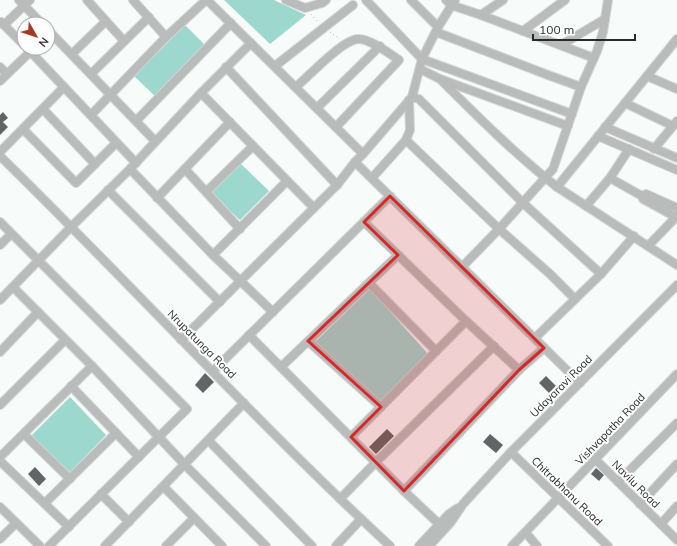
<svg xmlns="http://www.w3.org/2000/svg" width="677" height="546" viewBox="0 0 677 546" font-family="Mulish,sans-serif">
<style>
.green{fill:#9dd8cf}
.building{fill:#626565}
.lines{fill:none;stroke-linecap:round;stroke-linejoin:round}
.minor-casing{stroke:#d2d5d5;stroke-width:10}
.path{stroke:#b4b7b6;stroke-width:1;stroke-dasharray:1 3;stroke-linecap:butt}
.minor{stroke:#babcbc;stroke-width:8}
.marked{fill:#d62828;fill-opacity:0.2;stroke:#d62828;stroke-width:3;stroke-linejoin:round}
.labels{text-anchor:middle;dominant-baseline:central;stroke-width:4;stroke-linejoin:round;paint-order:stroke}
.street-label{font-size:11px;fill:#292a2a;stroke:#fff}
</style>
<rect width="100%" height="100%" fill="#f7fbfa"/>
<!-- green -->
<g class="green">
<polygon points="224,0 274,0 306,15 270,44"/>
<polygon points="185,25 205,45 156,97 134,76"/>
<polygon points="240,163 269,191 240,220 210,193"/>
<polygon points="370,289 428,354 374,407 312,345"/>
<polygon points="70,397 106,435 69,473 31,436"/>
</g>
<!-- building -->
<g class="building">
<polygon points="3,112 8,118 3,122 8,127 0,135 0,115"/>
<polygon points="205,373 214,382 203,393 195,385"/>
<polygon points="546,376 556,386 549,393 539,383"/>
<polygon points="387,429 394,436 376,454 369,447"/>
<polygon points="490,434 503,445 496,453 483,442"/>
<polygon points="35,467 46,479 39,486 28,474"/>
<polygon points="596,468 604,475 599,481 591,474"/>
</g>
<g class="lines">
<defs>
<g id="minor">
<polyline points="19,0 42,24"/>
<polyline points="87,0 124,41"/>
<polyline points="133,0 166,37"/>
<polyline points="207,0 363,154 355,162 580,383"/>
<polyline points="286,0 305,8 322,3 326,0"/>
<polyline points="366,0 422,59 572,114"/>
<polyline points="411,0 438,27"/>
<polyline points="446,0 451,5 481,15 594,58"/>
<polyline points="481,15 503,0"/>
<polyline points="1,22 24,45"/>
<polyline points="4,25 30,0"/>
<polyline points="48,30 155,141"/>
<polyline points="523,31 565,0"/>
<polyline points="436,32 548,75 581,87"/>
<polyline points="561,45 605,19"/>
<polyline points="27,48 136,163"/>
<polyline points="72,54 106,21"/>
<polyline points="275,66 353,5"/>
<polyline points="0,67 7,74"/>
<polyline points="226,67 337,185"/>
<polyline points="420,69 440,79 568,126"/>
<polyline points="91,74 149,17"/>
<polyline points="647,76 677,89"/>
<path d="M440 79C477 116 515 154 557 187L677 265"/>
<polyline points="0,81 30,52"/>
<path d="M296 87C309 76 342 40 358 39 369 38 390 54 399 60L336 127"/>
<polyline points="201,93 314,208"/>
<polyline points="412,97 419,99 523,203 601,274"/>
<polyline points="625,103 673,126"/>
<polyline points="317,108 380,46"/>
<polyline points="43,109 95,164"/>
<polyline points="91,115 166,37 206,0"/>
<polyline points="136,121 231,23"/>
<polyline points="605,127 677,158"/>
<polyline points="23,129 76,183 116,143"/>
<polyline points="598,136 677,170"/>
<polyline points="406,140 499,229 550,274 575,299"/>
<polyline points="654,149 677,121"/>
<polyline points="0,152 64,87"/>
<polyline points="363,154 412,97 422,59 438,27 455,0"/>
<path d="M0 156C131 284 255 421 390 546"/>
<polyline points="130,169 213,255 273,312"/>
<polyline points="185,169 240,229"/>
<polyline points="372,178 406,140 410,130 409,100"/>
<polyline points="610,178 642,196 643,199 676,217"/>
<polyline points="557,187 677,39"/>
<polyline points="108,190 220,302"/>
<polyline points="207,191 253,146"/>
<polyline points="642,196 646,194 677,208"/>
<polyline points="157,198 230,122"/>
<polyline points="586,206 610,178 629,149"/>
<polyline points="0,222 187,409 49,546"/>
<polyline points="364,222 466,321 519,370"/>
<polyline points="0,245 11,234"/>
<polyline points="648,246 677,216"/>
<polyline points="213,255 287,181"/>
<polyline points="462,267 499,229 553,169 581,87 597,51 603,32 608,0"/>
<polyline points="369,283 436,351"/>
<polyline points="13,287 92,366 185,465 266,546"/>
<polyline points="0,300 72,226 130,169 201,93 251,43"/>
<polyline points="249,335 404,491 439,524"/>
<polyline points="535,338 601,274 634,236"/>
<polyline points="181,340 337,185 355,162"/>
<polyline points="308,341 381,407"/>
<polyline points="0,352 38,312"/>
<polyline points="281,367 398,255"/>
<polyline points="213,371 390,196"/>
<polyline points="71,386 139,457"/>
<polyline points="0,405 65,340"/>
<polyline points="24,434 70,479"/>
<polyline points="351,437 466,321"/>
<polyline points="209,441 312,546"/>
<polyline points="511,452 608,546"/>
<polyline points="0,457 92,366"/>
<polyline points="596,460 677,540"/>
<polyline points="0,461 69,527"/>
<polyline points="618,482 677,423"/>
<polyline points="164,487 222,546"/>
<polyline points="404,491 519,370 544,348"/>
<polyline points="101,494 129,522"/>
<polyline points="340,499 376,462 494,346"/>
<polyline points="45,503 116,433"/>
<polyline points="640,504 677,464"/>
<polyline points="0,507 40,546"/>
<polyline points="661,524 677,506"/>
<polyline points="526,533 537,546"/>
<polyline points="0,539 16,523"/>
<polyline points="105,546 244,403"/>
<polyline points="166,546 194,518"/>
<polyline points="336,546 361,519"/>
<polyline points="419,546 449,514 458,508"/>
<polyline points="429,546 451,522 463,504 511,452 677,285"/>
<polyline points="512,546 677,374"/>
</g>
</defs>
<!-- minor casing -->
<use href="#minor" class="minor-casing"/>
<!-- path -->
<g class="path">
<polyline points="311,14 318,22"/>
<polyline points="330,32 340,39"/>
</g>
<!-- minor -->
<use href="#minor" class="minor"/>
</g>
<!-- marked area -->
<path class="marked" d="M390 196 544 348 519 370 404 491 351 437 381 407 308 341 398 255 364 222Z"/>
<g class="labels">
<!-- street labels -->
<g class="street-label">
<text transform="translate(202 344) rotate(45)">Nrupatunga Road</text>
<text transform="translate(561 386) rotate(-45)">Udayaravi Road</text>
<text transform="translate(610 429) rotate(-46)">Vishvapatha Road</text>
<text transform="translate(636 484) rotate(45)">Navilu Road</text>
<text transform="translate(567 491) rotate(44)">Chitrabhanu Road</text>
</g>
</g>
<!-- north arrow -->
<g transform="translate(36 36) rotate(129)"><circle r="19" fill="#ffffff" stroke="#a9aaaa"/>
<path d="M0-3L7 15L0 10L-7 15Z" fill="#a33a22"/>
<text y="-6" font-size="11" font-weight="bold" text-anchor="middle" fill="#292a2a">N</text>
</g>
<!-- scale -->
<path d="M533 34v6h102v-6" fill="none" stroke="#292a2a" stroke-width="2"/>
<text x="539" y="34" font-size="12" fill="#292a2a" stroke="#ffffff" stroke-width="3" paint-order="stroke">100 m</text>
</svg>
